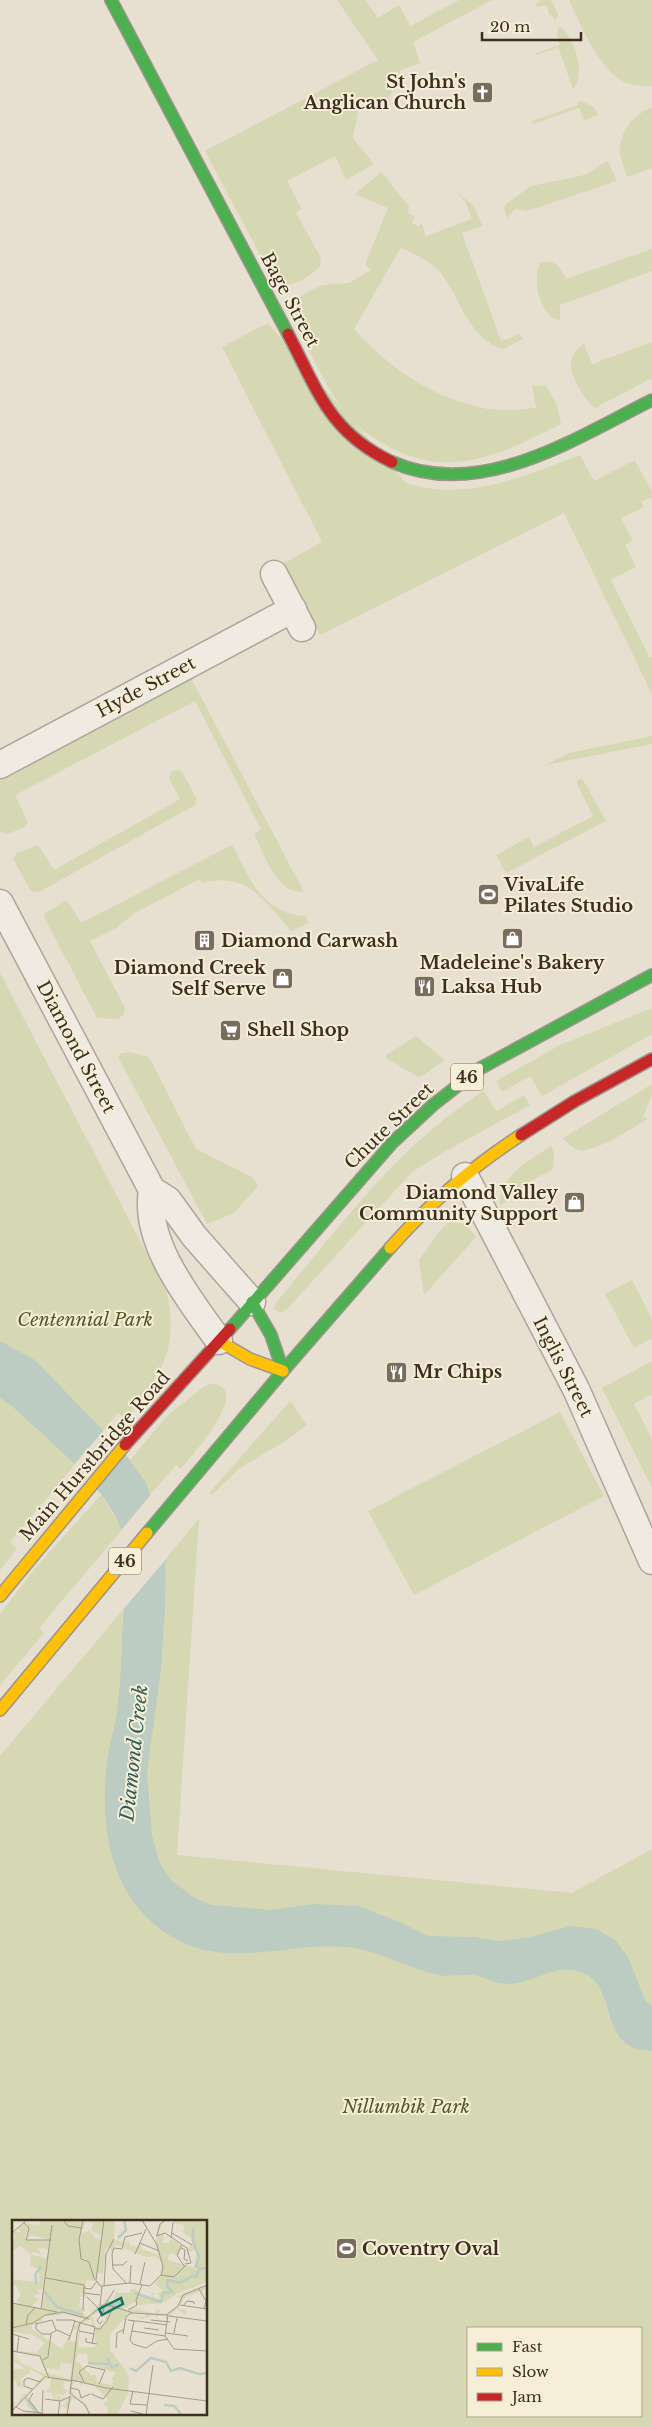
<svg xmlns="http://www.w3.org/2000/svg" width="652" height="2427" viewBox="0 0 652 2427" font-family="'Libre Baskerville',serif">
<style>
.green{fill:#d6d7b3;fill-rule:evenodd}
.water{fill:#bcccc2}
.pier{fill:#e7e0d1}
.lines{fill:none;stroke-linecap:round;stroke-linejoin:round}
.street-casing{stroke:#ada599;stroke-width:29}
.fast-casing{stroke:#9c958a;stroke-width:14}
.slow-casing{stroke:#9c958a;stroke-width:14}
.jam-casing{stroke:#9c958a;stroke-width:14}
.street{stroke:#efebe3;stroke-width:26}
.fast{stroke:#4caf50;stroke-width:11}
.slow{stroke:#ffc107;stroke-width:11}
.jam{stroke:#c62828;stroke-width:11}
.labels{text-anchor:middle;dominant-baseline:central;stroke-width:4;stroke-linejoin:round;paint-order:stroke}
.shield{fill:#f7eed8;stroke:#756857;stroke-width:1}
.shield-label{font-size:16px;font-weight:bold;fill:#3d2e20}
.poi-label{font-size:18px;font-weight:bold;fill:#3d2e20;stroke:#f7eed8;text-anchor:start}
.street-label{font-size:18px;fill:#3d2e20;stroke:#f7eed8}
.park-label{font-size:18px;font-style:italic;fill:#4d5a26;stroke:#f7eed8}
.water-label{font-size:19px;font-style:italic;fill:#2f5d5a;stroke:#f7eed8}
.inset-river{fill:none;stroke:#bcccc2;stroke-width:2.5}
.inset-road{fill:none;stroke:#a3998a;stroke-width:1}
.view{fill:#0f766e;fill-opacity:0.15;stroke:#0f766e;stroke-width:2.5}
.inset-edge{fill:none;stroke:#3d2e20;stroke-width:2.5}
</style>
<rect width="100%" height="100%" fill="#e7e0d1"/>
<!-- green -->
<g class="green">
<path d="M337 0H365L378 18 399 5 410 26 459 0H492L413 42 420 63 401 70 385 107 360 102 353 138 374 164 346 180 335 156 287 181 302 209 296 213 320 256 321 265C311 277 293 286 277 287L205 151 378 60Z"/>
<polygon points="541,0 551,0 558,14 557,19 554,20 552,15 550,16 546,5 537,7 536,4"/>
<path d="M569 0H652V86C642 86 631 86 622 81 598 67 580 24 569 0Z"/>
<path d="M561 27C574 37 587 75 573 89L558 47 537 55 536 53 560 45 556 33 558 32 557 28Z"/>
<polygon points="582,101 595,108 598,115 584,120 579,108 533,124 532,121 578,105 577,102"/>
<path d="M652 108V168L627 177C625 168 620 159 620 150 620 131 634 113 652 108Z"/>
<polygon points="608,161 617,181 527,211 515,209 507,218 504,208 506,204 531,186 584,175"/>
<path d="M381 172 409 206 408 213 415 216 412 223 418 226 422 224 426 236 472 219 465 201 456 192 473 205 483 226 462 233 501 341 520 334 523 339 503 349C465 338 460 291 435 267 426 259 412 253 401 247L354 329C389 369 443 405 497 410 510 411 523 409 536 408L532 385 546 386 557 405 561 424C499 455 448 482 382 443 367 434 352 424 342 409 321 378 305 341 287 308L291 302 309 291 323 285 349 283 371 270 365 264 388 208 355 194Z"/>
<path d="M652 249V271L560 305V320C541 320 530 276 541 263 555 258 560 267 566 279Z"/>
<path d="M268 323 406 483C468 502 522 477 580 455L594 481 635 460 652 492V497L641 502 644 507 621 518 633 541 625 545 636 567 611 580 650 658 652 657V694L564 513 320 635 282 564 322 542 222 347Z"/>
<path d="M652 342V378L595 408C585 401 568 372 571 360 573 353 578 348 584 344L592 364Z"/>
<path d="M191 678 304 892C276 894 264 854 254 834L261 829 195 701 15 795 28 822 24 827 8 834 0 831V780Z"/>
<polygon points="652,736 652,744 546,765 569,753"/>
<polygon points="176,770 182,772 197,799 195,805 39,892 31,891 13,859 17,853 38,845 54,870 180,799 169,779 171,772"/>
<polygon points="582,778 606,821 506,873 496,855 529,837 534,847 593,816 577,784 577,781"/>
<path d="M232 845C250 878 262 914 305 916L309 923 291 931C264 901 248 871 202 883L200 879 135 913 116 928 90 941 125 1008 124 1013 118 1019 97 1018 44 917 45 913 65 901 70 905 81 923Z"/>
<path d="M0 973 167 1292C179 1352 161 1371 128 1418L127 1420 118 1413 10 1542 17 1549 0 1570Z"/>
<polygon points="652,1008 652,1034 542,1096 530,1076 502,1092 496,1081 560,1045"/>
<polygon points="416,1036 445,1060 422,1076 418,1077 386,1058 386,1055"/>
<polygon points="129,1052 149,1057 196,1149 252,1177 258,1186 234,1213 207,1224 118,1057 121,1053"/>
<path d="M652 1084V1094L643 1117 648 1119C634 1127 593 1154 579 1150 572 1148 567 1143 563 1138Z"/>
<path d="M484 1091 496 1111 524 1095 530 1105 446 1151 412 1172 287 1309 281 1313 273 1309 278 1300C341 1226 400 1143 484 1091Z"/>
<path d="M551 1146 554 1152 553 1169 523 1185 518 1194 500 1206C499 1175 529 1161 551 1146Z"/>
<polygon points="450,1222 466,1224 476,1237 424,1295 419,1260 443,1227"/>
<polygon points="632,1280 652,1319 652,1338 634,1348 605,1294"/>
<polygon points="652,1361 652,1394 634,1404 652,1439 652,1488 602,1388"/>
<path d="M211 1384C255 1385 191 1457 181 1469L176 1465 151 1494 130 1460 169 1414 205 1386Z"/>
<polygon points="290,1401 307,1425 287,1440 240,1468 212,1495 209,1493"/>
<polygon points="560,1412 604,1496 414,1595 368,1511"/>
<polygon points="101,1495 119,1524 121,1531 39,1628 44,1633 0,1685 0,1614 37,1566"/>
<path d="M199 1519 177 1855 572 1893 652 1849V2427H0V1756ZM14 2221H206V2413H14ZM468 2328H641V2416H468Z"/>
</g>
<!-- water -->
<path class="water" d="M0 1341 35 1360 124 1452 146 1483 166 1536 165 1608 161 1669 147 1773 152 1835 160 1864 171 1880 195 1898 212 1905 271 1910 315 1904 358 1906 397 1921 428 1936 473 1937 500 1941 526 1938 571 1926 596 1929 615 1940 628 1957 645 2000 652 2006V2051C645 2050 636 2050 630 2046 599 2029 617 1975 571 1970 547 1967 526 1988 500 1983 491 1982 483 1976 473 1975 460 1974 446 1978 434 1974 404 1966 377 1950 347 1947 295 1942 238 1965 189 1945 114 1914 98 1835 107 1762 109 1745 115 1728 117 1711 122 1678 121 1643 124 1609 126 1588 127 1543 119 1524 101 1482 46 1438 12 1406L0 1398Z"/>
<!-- pier -->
<g class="pier">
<polygon points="105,1429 125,1450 92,1487 72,1467"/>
<polygon points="153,1492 163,1511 168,1536 168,1557 121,1612 124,1583 123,1558 119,1533"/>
</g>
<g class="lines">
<defs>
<g id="street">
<polyline points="274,574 302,628"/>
<polyline points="0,765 293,609"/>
<polyline points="0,903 152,1190 168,1200 194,1236 252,1302"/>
<polyline points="465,1176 576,1389 652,1561"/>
<path d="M152 1190C143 1243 190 1300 219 1341"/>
</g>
<g id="fast">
<polyline points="111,0 288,334"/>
<path d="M392 462C480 501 574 439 652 400"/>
<polyline points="252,1302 271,1335 283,1371"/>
<polyline points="230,1329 393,1142 433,1105 479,1069 652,975"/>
<polyline points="147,1533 283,1371 390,1248"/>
</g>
<g id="slow">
<path d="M390 1248C428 1205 473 1166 521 1135"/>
<polyline points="219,1341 250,1359 283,1371"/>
<polyline points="0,1596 125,1445"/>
<polyline points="0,1710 147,1533"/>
</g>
<g id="jam">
<path d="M288 334C318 391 329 432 392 462"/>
<polyline points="521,1135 575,1101 652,1059"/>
<polyline points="125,1445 230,1329"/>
</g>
</defs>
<!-- street casing -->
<use href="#street" class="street-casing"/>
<!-- fast casing -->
<use href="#fast" class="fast-casing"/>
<!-- slow casing -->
<use href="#slow" class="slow-casing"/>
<!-- jam casing -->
<use href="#jam" class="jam-casing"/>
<!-- street -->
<use href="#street" class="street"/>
<!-- fast -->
<use href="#fast" class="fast"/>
<!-- slow -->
<use href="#slow" class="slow"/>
<!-- jam -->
<use href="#jam" class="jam"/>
</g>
<!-- icons -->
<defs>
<symbol id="church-square" viewBox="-11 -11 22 22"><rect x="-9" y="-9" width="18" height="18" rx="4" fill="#786c5e" stroke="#f7eed8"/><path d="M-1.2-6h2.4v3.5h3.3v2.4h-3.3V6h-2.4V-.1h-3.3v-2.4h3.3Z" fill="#fff"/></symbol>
<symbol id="stadium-square" viewBox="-11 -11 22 22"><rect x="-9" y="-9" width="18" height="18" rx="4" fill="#786c5e" stroke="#f7eed8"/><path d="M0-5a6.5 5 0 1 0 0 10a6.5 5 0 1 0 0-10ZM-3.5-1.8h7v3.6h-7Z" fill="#fff"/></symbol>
<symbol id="shop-square" viewBox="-11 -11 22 22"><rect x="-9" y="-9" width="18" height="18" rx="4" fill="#786c5e" stroke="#f7eed8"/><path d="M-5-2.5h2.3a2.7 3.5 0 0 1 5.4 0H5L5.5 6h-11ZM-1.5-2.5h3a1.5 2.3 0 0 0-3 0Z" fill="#fff"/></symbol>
<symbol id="building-square" viewBox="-11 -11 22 22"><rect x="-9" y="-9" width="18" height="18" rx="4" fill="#786c5e" stroke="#f7eed8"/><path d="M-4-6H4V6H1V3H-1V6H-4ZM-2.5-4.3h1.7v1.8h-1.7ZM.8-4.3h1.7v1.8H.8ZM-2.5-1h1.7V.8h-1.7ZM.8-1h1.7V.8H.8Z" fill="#fff"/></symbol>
<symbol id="restaurant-square" viewBox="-11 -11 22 22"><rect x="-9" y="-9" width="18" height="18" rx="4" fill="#786c5e" stroke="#f7eed8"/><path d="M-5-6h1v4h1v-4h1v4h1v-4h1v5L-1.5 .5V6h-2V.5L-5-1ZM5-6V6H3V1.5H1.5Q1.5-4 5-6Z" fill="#fff"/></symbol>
<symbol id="supermarket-square" viewBox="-11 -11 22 22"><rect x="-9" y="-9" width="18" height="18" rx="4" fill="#786c5e" stroke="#f7eed8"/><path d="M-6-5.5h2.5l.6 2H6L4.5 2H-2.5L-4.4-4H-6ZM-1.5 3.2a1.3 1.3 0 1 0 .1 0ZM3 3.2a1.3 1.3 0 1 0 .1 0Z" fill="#fff"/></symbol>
</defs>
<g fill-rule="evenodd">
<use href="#church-square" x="470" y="80" width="25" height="25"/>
<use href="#stadium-square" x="476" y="882" width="25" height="25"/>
<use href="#shop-square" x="500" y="926" width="25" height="25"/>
<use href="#building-square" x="192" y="928" width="25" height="25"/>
<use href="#shop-square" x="270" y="966" width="25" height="25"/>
<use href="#restaurant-square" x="412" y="974" width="25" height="25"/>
<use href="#supermarket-square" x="218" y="1018" width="25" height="25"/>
<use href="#shop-square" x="562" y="1190" width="25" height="25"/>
<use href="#restaurant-square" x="384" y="1360" width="25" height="25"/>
<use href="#stadium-square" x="334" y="2236" width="25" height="25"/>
</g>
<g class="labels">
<!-- shield labels -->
<g class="shield">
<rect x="451" y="1063.5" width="32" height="27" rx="4"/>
<rect x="109" y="1547.5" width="32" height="27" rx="4"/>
</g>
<g class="shield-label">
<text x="467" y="1077">46</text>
<text x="125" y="1561">46</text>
</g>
<!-- poi labels -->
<g class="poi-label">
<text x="466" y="82" text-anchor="end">St John's<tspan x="466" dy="21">Anglican Church</tspan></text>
<text x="504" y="885">VivaLife<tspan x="504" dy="21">Pilates Studio</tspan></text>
<text x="221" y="941">Diamond Carwash</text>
<text x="512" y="963" text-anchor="middle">Madeleine's Bakery</text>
<text x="266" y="968" text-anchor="end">Diamond Creek<tspan x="266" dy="21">Self Serve</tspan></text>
<text x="441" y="987">Laksa Hub</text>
<text x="247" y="1030">Shell Shop</text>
<text x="558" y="1193" text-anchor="end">Diamond Valley<tspan x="558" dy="21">Community Support</tspan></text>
<text x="413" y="1372">Mr Chips</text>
<text x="362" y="2249">Coventry Oval</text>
</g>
<!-- street labels -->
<g class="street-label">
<text transform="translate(290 300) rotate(62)">Bage Street</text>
<text transform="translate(146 687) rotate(-28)">Hyde Street</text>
<text transform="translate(76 1047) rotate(62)">Diamond Street</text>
<text transform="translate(389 1126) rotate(-44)">Chute Street</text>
<text transform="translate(563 1367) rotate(63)">Inglis Street</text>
<text transform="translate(95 1456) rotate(-49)">Main Hurstbridge Road</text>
</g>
<!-- park labels -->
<g class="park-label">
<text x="85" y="1320">Centennial Park</text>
<text x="406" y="2107">Nillumbik Park</text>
</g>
<!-- water labels -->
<g class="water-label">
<text transform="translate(134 1753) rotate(-84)">Diamond Creek</text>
</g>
</g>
<!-- overview -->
<g transform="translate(12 2220)">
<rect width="195" height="195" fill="#e7e0d1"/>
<path d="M31 0H103L102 20 115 23 116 20 118 25 125 27 130 24 129 29 147 35 144 24 146 8 150 2 156 0 150 3 146 15 152 13 151 23H157L159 19 170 26 166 35 157 33 156 40 182 48 185 34 183 30 177 32 176 29 181 22 180 18 171 13 172 5 161 3V0L195 2V62L166 73 151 83 126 85 124 81 111 89 116 91 125 86 119 92 124 89 143 94 144 89 150 90 145 93 156 94 168 83 169 78 163 77 195 65V69L174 76 166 88 175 91 174 95 165 89 154 100 153 95 143 97V94L130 99 123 96 133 97 134 94 120 92 122 96 117 94 114 97 116 100H111L98 114V130L115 152 117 160 116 173 105 195H95L96 186 91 185 96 180 82 165 71 163 69 166 67 162H62L59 169 62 176 73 183 79 195 70 183 60 178 54 195 55 188 47 186 56 182 42 180 40 173 33 172 38 168 39 159 33 158 14 176 18 186 28 195 16 187 12 178 0 191V181L4 186 11 174H15L31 156 18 149V153L8 159 11 168 5 166 4 160 0 161V150L13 149 0 139 5 140 0 130 24 133 33 123 21 115 0 112V82L7 84 4 80 9 76 4 65H0V59L22 62 20 59 27 64V49L18 46 19 35 34 38 37 29 24 27 30 35 22 32 19 34 9 26 0 31V19L5 18 1 12H9L6 8 12 3 16 9 13 16 14 20H38L19 15 14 19 17 9 13 3 25 5ZM73 2 82 3 79 10 90 16V20L83 18 78 11 70 13ZM104 25 134 37 143 36 150 42V55L143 63 151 71 145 74 148 75 147 80 140 76 143 74 140 73 139 79 127 74 124 69H119L117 73 104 72 101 82 96 80 101 77 92 80 93 83 84 85 86 87 83 90 82 87 78 96H73L70 92H73L71 84 70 88 67 86 69 72 71 77H75L73 73 75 60 82 61V58L89 66V69L88 71 91 66 84 59 85 52 91 54 94 27 98 28 99 33ZM25 69H32L29 89 20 86 26 79 20 76 28 74ZM102 80 105 85 95 90 97 92 92 98 95 101 90 99 92 104 84 107 80 96 87 92 89 94 94 84 97 87H100L97 84 102 85ZM53 94 74 99 62 106V110L67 109 65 122 57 121V115L50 129 20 109V105L29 102 31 97ZM80 99 79 106 85 110 82 114 84 127 66 128 69 104ZM1 132 28 137 32 150 34 145 33 154 18 147V144L17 147 9 143ZM66 133 75 134 76 144 104 153 99 158 102 161 99 165 85 162 83 154 80 156 64 140ZM49 143 60 144 58 159 35 153V148L48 150ZM52 161 59 162 56 181 49 180 51 178 50 176 49 179 46 175 44 177 47 178H43L44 174 52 175 55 171 51 167Z" fill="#d6d7b3" fill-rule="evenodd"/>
<path class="inset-river" d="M181 8V21L187 37 184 46 188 48M106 18 114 10 112 0M25 64 23 55 29 46M32 71 45 87 71 95M123 73 149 82 151 73 160 72 155 66 156 60 168 63 180 56 184 57 187 49 195 48M95 138 100 148 107 144M76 143 97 144M118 148 124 151 139 138 154 142 159 151 168 148 187 154 195 153M14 178 24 192M152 185 162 186 170 195"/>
<path class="inset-road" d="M51 0 56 6 70 8M71 0 67 20 69 39 77 42 82 58 89 67M12 3 17 8 14 20H39M0 13 15 0M160 13 180 25M145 15 148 4 154 0M144 16 153 13 175 28 179 43 173 44M159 18 161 3M128 23 147 31M170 25 165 35 172 46M169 28 173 30 172 39 176 41M123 34 134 9M100 45H111L115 41M149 55 162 57 174 45M34 58 72 65 71 90M84 60 92 0M114 63 101 49 100 34 102 28 110 29 113 17 130 13M118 63 119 45M128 64 133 42M92 66 94 34 102 19M72 68 79 69 85 61M187 69 194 81 192 89M72 73 88 75M75 77 86 88M0 83 45 92M94 83 102 70M94 84 121 93 155 95M168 85 195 89M88 86 90 66 117 63 138 66 149 55 151 47 145 25 130 0M171 86 175 81 182 82V84M29 89 40 5M116 90 125 85 124 80 130 65M154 95 166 86 171 75 195 65M156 95 153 116 162 129 195 131M157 96 195 101M44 100H60L69 103M116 100 133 102M139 100 158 102M90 101 88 104 85 101 92 90 90 87M122 101 118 120 121 124 134 128 145 121 156 119M133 102 155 105M24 103V109L30 114H38L45 110 58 116M69 103 83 107 80 124M14 104 16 95 23 88M24 104 40 100 44 110M0 108 21 103 33 95 51 92 77 99M132 108 147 110M83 109H88L95 101 101 87M67 111 82 114M120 111 153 116M154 113 176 116M162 113 165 98M0 114 17 119M111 114 114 97 119 93M74 118V122L85 124M57 120 63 101M104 128 105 113 111 110M0 131 28 136 37 158M5 132 7 116M31 140 36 137 39 114M35 157 60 161M60 160 94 168 195 181M72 162 67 152 75 146 93 150 87 164M59 168 67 170 69 178 78 174M20 169 12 166V160L16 158 28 162M121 171 118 184 135 185M21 173 17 180 27 193M79 174 91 179 101 167M33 179 48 181M4 187 11 191 30 193M0 191 34 156M119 191 134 195 141 145M30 195 31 170M46 195 48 181 58 177M55 195 58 176M78 195 73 185 58 173 65 114 68 103 94 83"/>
<path class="view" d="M109 78 111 84 90 95 87 89Z"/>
<rect width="195" height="195" class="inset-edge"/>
</g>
<!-- legend -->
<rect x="467" y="2327" width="175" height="90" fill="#f7eed8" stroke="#ada18e"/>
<rect x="477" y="2343" width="25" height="8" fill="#4caf50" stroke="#ada18e"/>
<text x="512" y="2352" font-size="15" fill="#3d2e20">Fast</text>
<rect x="477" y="2368" width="25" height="8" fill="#ffc107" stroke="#ada18e"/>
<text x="512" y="2377" font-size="15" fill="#3d2e20">Slow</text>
<rect x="477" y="2393" width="25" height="8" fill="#c62828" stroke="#ada18e"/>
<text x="512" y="2402" font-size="15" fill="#3d2e20">Jam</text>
<!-- scale -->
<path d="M482 32v8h99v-8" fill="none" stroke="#3d2e20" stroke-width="2.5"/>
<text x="490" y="32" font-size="15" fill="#3d2e20" stroke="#f7eed8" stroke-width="4" paint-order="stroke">20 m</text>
</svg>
